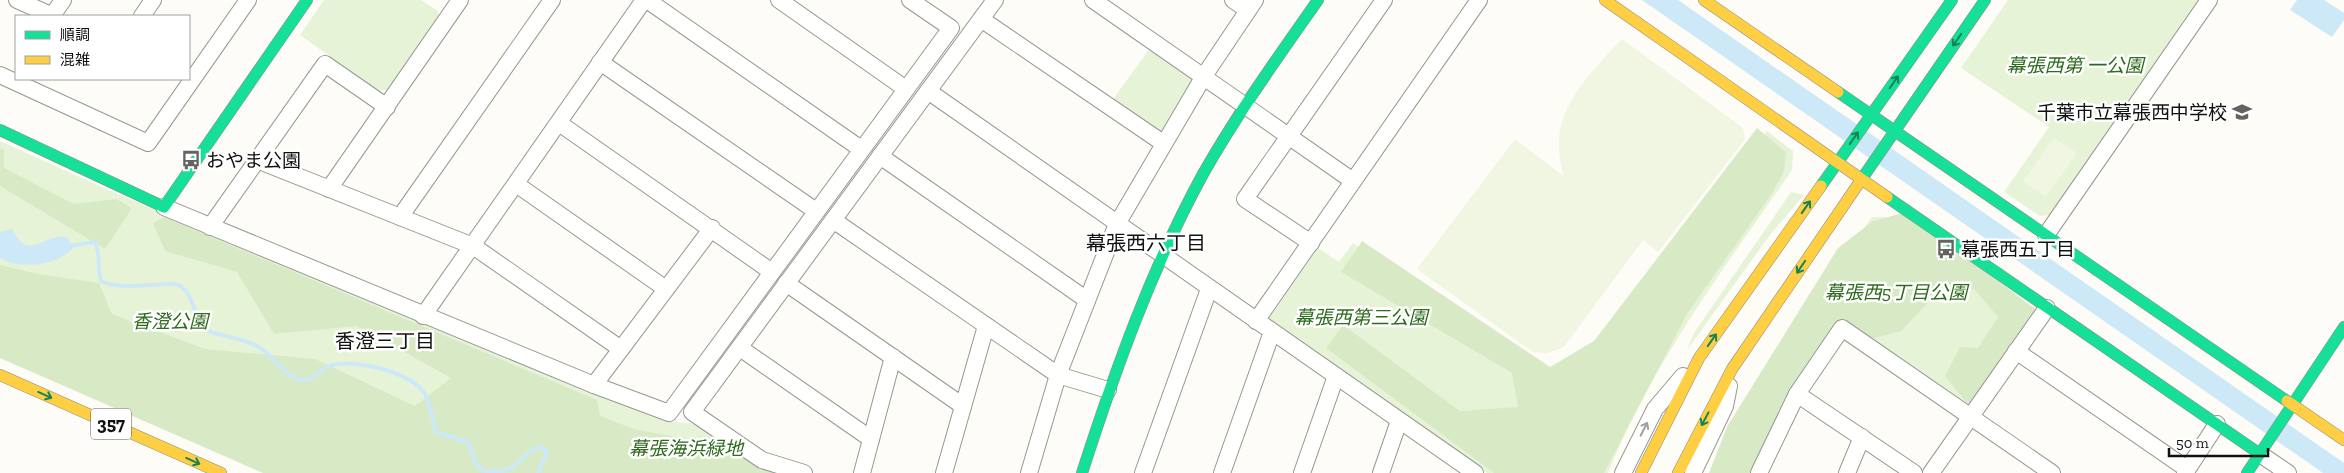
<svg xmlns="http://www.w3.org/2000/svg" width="2344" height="473" viewBox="0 0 2344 473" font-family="'Zilla Slab','Noto Sans JP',serif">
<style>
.green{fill:#e7f3d7}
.forest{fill:#d8eac5}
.pitch{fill:#f0f6e1}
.water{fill:#cde8f7}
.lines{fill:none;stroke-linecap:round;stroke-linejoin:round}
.stream{stroke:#cde8f7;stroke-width:4}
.street-casing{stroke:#979795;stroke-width:18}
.fast-casing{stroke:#8e8d8b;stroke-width:12}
.slow-casing{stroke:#8e8d8b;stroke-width:12}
.street{stroke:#fffffe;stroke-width:16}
.fast{stroke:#16e098;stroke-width:11}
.slow{stroke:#ffcf43;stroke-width:11}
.oneway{stroke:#14835b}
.oneway2{stroke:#a0a09f}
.labels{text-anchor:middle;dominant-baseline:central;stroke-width:5;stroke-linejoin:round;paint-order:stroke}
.shield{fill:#fff;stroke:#585858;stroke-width:1}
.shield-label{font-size:18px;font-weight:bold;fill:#111}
.park-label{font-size:19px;font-style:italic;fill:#2f6b1f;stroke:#fff}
.poi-label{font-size:19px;fill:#111;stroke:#fff;text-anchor:start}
.neighbourhood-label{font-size:20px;fill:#111;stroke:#fff}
</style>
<rect width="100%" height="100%" fill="#fdfcf7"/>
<!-- green -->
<g class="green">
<polygon points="324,0 421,0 438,11 439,17 388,90 378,91 300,35"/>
<polygon points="2008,0 2199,0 2050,215 2040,216 2004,192 2049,127 1961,68"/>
<polygon points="1151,47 1194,77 1164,135 1111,102"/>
<path d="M1767 131 1793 151 1792 170C1725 267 1652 363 1608 473H1487L1268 320 1318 248 1339 262 1353 243 1562 393Z"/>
<polygon points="0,141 104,188 531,369 674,422 699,424 761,467 0,349"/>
<polygon points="1791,192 1804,195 1770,235 1687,350 1694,333"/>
<polygon points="1872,217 1889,217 2032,318 1969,410 1841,324 1709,473 1786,339"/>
</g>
<!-- forest -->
<g class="forest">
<polygon points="1757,128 1786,152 1784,171 1773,192 1687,314 1604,473 1494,473 1326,348 1343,325 1460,411 1518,407 1512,373 1341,272 1362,241 1550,367 1594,341"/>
<polygon points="0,148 4,150 4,168 74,204 116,199 132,208 105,249 0,186"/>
<polygon points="1907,212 2039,312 1976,403 1967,403 1945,376 1960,347 1978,348 1998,317 1974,289 1946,284 1901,331 1867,340 1840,321 1755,473 1709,473 1727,427 1838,248 1873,221"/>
<polygon points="164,217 597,400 600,416 637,430 713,443 778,473 263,473 0,358 0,265 38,274 99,283 112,314 205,349 315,359 415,406 451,378 357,326 274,334 237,272 165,251 153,223"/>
</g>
<!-- pitch -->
<g class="pitch">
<path d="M1622 39 1743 128 1745 139 1658 252 1643 240 1564 347 1548 353 1533 352 1417 269 1515 139 1563 176C1562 167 1559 158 1559 149 1556 105 1594 69 1622 39Z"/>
<polygon points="2054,138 2077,153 2046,197 2023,181"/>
</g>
<!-- water -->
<g class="water">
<polygon points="1642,0 1678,0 2344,463 2344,473 2323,473"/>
<polygon points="2297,0 2324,0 2344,13 2344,20 2332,37 2290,10"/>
<path d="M12 229C29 264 44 232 67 237L73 248C58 266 19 270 0 258V232Z"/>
</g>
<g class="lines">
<!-- stream -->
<path class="stream" d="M69 246 95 242C101 255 97 268 101 281 124 293 173 279 181 286 194 297 195 318 206 330 224 338 247 338 263 350 276 359 286 378 302 380 314 381 321 368 332 365 357 359 413 372 426 396 431 406 432 421 436 432L468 442 476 464 485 471 501 472 514 466 533 449 543 447 547 452 538 473"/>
<defs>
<g id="street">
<polyline points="17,0 53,16"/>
<polyline points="647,0 861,149"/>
<polyline points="779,0 906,89"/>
<polyline points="1093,0 1353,181"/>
<polyline points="1233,0 1248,10"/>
<polyline points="52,16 63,0"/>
<polyline points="142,16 153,0"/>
<polyline points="981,19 1163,143"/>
<polyline points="600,62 816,211"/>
<polyline points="0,75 148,143 248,0"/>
<polyline points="928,91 1475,473"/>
<polyline points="559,123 772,272"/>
<polyline points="880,156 1087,300"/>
<polyline points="257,160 473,246 621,349"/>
<polyline points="516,184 666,289"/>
<polyline points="329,189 460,0"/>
<polyline points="164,207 594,385 669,413 951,28 910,0"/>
<polyline points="400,217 552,0"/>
<polyline points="833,220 1058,375 1108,390"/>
<polyline points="210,227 325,64 387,107"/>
<polyline points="2046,235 2209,0"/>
<polyline points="1311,243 1245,199 1384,0"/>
<polyline points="786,283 963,406"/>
<polyline points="423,316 644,0"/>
<polyline points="1256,321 1479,0"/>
<polyline points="740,348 871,439"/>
<polyline points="2016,351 2187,469"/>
<polyline points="594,385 712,228"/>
<polyline points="1797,394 1914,473"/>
<polyline points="2260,454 2288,473"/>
<polyline points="804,473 762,460 692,412 995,0"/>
<polyline points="862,473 893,357"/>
<polyline points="944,473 986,326"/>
<polyline points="1029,473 1058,375 1117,224 1204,76 1255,0"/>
<polyline points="1143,473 1209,289"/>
<polyline points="1222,473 1272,332"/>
<polyline points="1302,473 1336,376"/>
<polyline points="1381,473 1399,421"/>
<polyline points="1623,473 1655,409 1683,376"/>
<polyline points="1693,473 1725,406 1729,386"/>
<polyline points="1759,473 1797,394 1842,328 2052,473"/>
<polyline points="1847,473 1862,437"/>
<polyline points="1931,473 2047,308"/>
<polyline points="2185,473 2217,424"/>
</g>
<g id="fast">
<polyline points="1838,92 2287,401"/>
<polyline points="0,130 164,207 307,0"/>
<polyline points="1859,183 1985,0"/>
<polyline points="1821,186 1952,0"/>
<polyline points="1887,197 2260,454"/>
<path d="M1082 473C1115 371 1151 269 1203 174 1237 114 1278 57 1318 0"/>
<polyline points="2247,473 2344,327"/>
</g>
<g id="slow">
<polyline points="1605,0 1887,197"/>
<polyline points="1704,0 1838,92"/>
<polyline points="0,375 221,473"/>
<polyline points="2287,401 2344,440"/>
<polyline points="1641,473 1699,358 1821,186"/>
<polyline points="1678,473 1732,369 1859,183"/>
</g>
</defs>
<!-- street casing -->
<use href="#street" class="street-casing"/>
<!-- fast casing -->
<use href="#fast" class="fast-casing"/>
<!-- slow casing -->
<use href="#slow" class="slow-casing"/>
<!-- street -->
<use href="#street" class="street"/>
<!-- fast -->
<use href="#fast" class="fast"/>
<!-- slow -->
<use href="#slow" class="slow"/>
</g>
<!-- one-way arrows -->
<defs><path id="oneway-shaft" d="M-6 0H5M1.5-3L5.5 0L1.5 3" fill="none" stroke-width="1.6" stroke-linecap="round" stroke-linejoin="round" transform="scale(1.25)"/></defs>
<g class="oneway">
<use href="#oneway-shaft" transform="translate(1957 40) rotate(125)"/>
<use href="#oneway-shaft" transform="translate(1894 82) rotate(-55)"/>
<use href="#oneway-shaft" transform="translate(1854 138) rotate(-55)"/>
<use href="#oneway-shaft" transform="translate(1806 207) rotate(-55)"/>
<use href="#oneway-shaft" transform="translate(1801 267) rotate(124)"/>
<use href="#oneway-shaft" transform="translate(1712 340) rotate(-55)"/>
<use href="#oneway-shaft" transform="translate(45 395) rotate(24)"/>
<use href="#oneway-shaft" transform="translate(1705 419) rotate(118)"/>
<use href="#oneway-shaft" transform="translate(193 461) rotate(24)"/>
</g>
<use class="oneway2" href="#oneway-shaft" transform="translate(1644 429) rotate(-63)"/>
<!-- icons -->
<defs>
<symbol id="school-bare" viewBox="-9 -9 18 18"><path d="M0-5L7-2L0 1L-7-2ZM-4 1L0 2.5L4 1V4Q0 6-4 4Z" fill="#646362" stroke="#fff" stroke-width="2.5" paint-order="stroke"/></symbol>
<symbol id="bus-bare" viewBox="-9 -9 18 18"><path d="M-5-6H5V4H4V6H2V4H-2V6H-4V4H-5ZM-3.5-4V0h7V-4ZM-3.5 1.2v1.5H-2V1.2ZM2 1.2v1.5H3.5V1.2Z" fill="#646362" stroke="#fff" stroke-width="2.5" paint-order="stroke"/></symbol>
</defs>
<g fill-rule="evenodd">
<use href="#school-bare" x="2228" y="98" width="28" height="28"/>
<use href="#bus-bare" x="177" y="146" width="28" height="28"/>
<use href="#bus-bare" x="1932" y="235" width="28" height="28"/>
</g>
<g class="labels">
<!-- shield labels -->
<rect class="shield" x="91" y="408.5" width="40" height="31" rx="4"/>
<g class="shield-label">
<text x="111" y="424">357</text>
</g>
<!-- park labels -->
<g class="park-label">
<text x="2075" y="65">幕張西第 一公園</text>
<text x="1896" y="292">幕張西5丁目公園</text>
<text x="1361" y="317">幕張西第三公園</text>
<text x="170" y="321">香澄公園</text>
<text x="686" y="448">幕張海浜緑地</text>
</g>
<!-- poi labels -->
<g class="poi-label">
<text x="2227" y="112" text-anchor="end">千葉市立幕張西中学校</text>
<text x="206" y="160">おやま公園</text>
<text x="1961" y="249">幕張西五丁目</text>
</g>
<!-- neighbourhood labels -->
<g class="neighbourhood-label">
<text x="1146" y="243">幕張西六丁目</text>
<text x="385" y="341">香澄三丁目</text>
</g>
</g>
<!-- legend -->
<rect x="15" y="15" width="175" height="65" fill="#ffffff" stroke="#a0a0a0"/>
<rect x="25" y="31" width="25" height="8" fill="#16e098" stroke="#a0a0a0"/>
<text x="60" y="40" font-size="15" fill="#111111">順調</text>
<rect x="25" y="56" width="25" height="8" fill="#ffcf43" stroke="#a0a0a0"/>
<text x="60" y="65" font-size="15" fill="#111111">混雑</text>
<!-- scale -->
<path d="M2169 448v8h99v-8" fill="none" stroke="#111111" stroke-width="2.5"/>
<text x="2176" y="448" font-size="15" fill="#111111" stroke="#ffffff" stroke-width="4" paint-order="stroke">50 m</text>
</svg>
